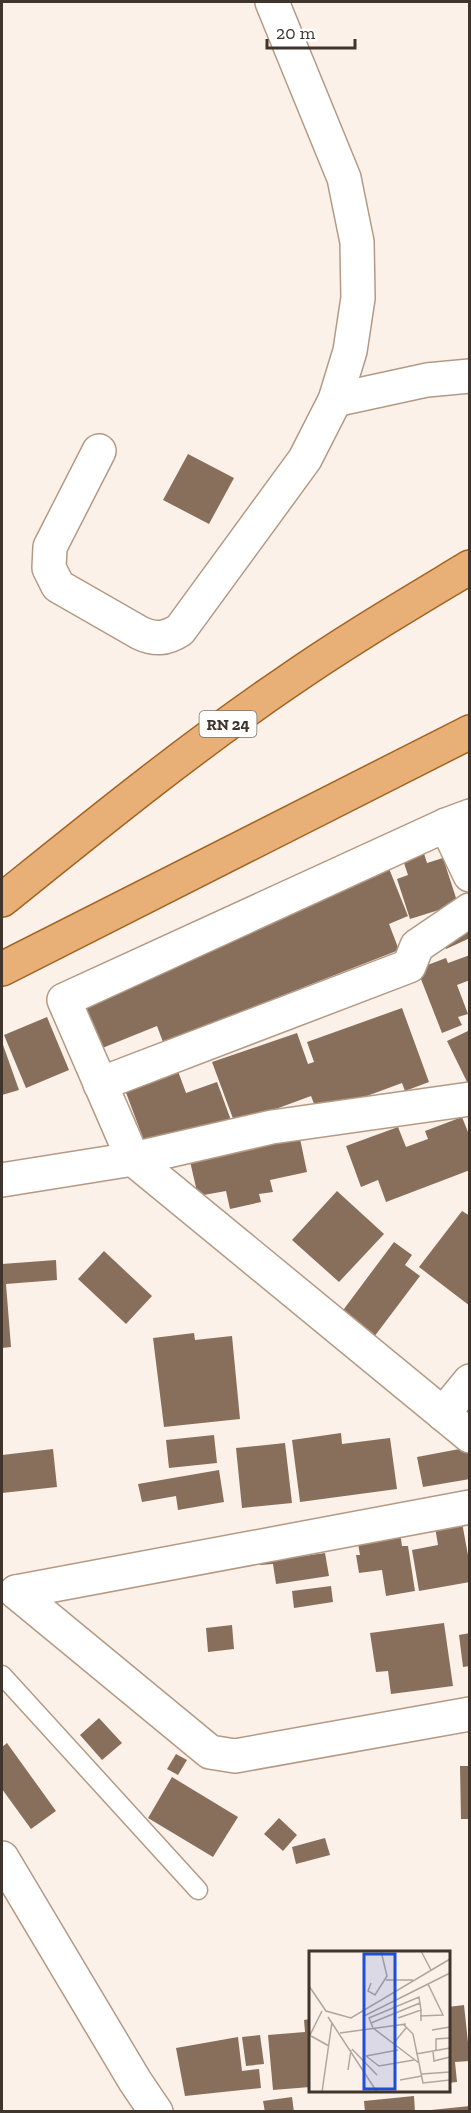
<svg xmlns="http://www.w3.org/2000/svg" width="471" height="2113" viewBox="0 0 471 2113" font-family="'Zilla Slab',serif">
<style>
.building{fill:#886f5b}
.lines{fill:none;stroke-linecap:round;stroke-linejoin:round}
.service-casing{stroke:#b49a85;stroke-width:21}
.minor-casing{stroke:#b49a85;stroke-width:36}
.primary-casing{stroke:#a36321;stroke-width:36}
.service{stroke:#fff;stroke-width:18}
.minor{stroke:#fff;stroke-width:33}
.primary{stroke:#e8b076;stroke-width:33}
.labels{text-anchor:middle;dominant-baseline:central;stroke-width:6;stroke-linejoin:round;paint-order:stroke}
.shield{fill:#fff;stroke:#79726c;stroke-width:1.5}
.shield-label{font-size:16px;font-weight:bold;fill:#40352d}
.inset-road{fill:none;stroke:#b1a69d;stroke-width:1.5}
.view{fill:#1d4ed8;fill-opacity:0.15;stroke:#1d4ed8;stroke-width:3}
.inset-edge{fill:none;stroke:#40352d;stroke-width:3}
</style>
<rect width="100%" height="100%" fill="#fcf1e8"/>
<!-- building -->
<g class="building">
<polygon points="188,454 234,478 209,524 163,500"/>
<polygon points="420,841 427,863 443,858 458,904 410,919 397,879 408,875 399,848"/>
<polygon points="386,861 408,916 389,924 399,950 163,1042 157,1026 95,1051 75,999"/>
<polygon points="464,920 470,933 470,938 446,949 438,932"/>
<polygon points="470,955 470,980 457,985 468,1014 458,1017 462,1025 442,1033 417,969 446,958 448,963"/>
<polygon points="402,1008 429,1082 405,1091 402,1083 318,1114 311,1096 235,1124 212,1062 297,1033 308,1064 314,1062 307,1042"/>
<polygon points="47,1017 69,1070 26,1088 4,1035"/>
<polygon points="470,1030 470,1088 447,1041"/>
<polygon points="2,1042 19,1090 2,1095"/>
<polygon points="175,1063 186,1093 217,1082 232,1123 149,1154 122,1082"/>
<polygon points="462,1117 468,1132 470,1131 470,1170 386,1202 378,1180 361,1187 346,1146 398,1127 406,1147 428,1139 425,1131"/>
<polygon points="299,1134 307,1172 270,1180 273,1192 259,1194 261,1202 230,1209 226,1191 198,1196 189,1157"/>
<polygon points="337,1191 384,1234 339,1282 292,1240"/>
<polygon points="462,1211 470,1216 470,1306 419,1267"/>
<polygon points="394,1242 412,1255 405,1265 420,1276 374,1337 341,1313"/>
<polygon points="104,1251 152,1296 126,1324 78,1279"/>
<polygon points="56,1260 57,1280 6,1284 11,1347 2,1348 2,1264"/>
<polygon points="194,1333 195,1340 232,1336 240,1419 164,1427 153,1338"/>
<polygon points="341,1433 342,1444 390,1438 397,1489 300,1502 292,1440"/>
<polygon points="214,1435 217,1463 169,1468 166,1440"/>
<polygon points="285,1443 292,1503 242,1508 236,1448"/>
<polygon points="470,1447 470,1479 423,1487 417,1457"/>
<polygon points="53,1449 57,1487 2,1493 2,1455"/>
<polygon points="219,1470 224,1502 178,1510 176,1496 142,1502 138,1484"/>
<polygon points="461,1517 470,1566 470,1582 419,1591 412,1550 438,1545 434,1521"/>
<polygon points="400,1532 402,1546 408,1546 415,1591 386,1596 382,1570 359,1573 356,1555 360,1555 357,1538"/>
<polygon points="295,1545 297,1557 325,1553 329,1576 276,1584 273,1564 260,1565 258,1550"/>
<polygon points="331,1586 333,1602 294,1608 292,1591"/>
<polygon points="444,1623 453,1686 391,1694 388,1671 376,1672 370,1633"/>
<polygon points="232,1625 234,1649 208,1652 206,1628"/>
<polygon points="470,1633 470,1666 463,1667 459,1635"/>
<polygon points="99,1718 122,1743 102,1760 80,1735"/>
<polygon points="7,1743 56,1811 31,1829 2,1789 2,1747"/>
<polygon points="176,1754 187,1760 178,1775 167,1769"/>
<polygon points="460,1766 470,1766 470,1819 461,1819"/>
<polygon points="172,1777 238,1817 213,1857 148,1818"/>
<polygon points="279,1818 297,1835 283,1851 264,1834"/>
<polygon points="325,1838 330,1855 296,1864 292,1847"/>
<polygon points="464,2005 470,2061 455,2062 457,2082 448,2083 448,2007"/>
<polygon points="310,2019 310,2087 273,2090 268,2035 305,2032 304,2020"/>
<polygon points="260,2035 264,2064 246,2066 242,2037"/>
<polygon points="238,2037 242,2071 259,2069 261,2088 185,2096 176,2048"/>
<polygon points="414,2096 415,2112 365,2112 364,2101"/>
<polygon points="292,2097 294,2112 265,2112 263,2101"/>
<polygon points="470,2106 470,2112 431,2112 431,2110"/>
</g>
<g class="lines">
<defs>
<polyline id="service" points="2,1675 198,1890"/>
<g id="minor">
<polyline points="335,400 427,380 470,376"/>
<path d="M99 451 50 547 49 568 58 586 140 633C155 640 166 639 180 630L305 459 335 400 350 351 358 298 357 242 344 178 272 2"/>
<polyline points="470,816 446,825 64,1000 133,1159 470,1436"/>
<polyline points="446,825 470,875"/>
<polyline points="100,1084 409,966 417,946 470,910"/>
<polyline points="2,1180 133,1159 272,1127 470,1099"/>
<polyline points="443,1414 470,1381"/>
<polyline points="16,1592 210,1752 235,1756 470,1714"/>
<polyline points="16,1592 470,1507"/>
<polyline points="2,1858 135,2081 156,2112"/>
</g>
<g id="primary">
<path d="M2 900C94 826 186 751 284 684 344 642 407 605 470 567"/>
<polyline points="2,969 470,732"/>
</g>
</defs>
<!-- service casing -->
<use href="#service" class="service-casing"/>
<!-- minor casing -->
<use href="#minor" class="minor-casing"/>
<!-- primary casing -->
<use href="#primary" class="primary-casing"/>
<!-- service -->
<use href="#service" class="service"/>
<!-- minor -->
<use href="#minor" class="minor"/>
<!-- primary -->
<use href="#primary" class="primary"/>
</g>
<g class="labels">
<!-- shield labels -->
<rect class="shield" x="199.5" y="711" width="57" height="26" rx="4.5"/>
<g class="shield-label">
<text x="228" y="724">RN 24</text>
</g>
</g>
<!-- overview -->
<g transform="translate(309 1951)">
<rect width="141" height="141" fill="#fcf1e8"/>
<path class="inset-road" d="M112 0 122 19M77 29H104M62 32 59 40 66 44 78 25 72 0M0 35 17 60 42 67 141 8M55 65 141 22M111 65 134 64 119 33M19 66 68 141M89 67 112 59V70M62 72 111 52M95 74 104 83 114 132 141 129M123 79 141 76M31 82 97 73M2 85 20 95M0 86 13 60M84 93 97 77M43 98 68 124M127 99V88L141 87M124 100 125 110 141 106M107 103 141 97M57 105 70 115 105 109M57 105 89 99M110 112 64 77 60 67 110 46 112 59M39 119 42 99M113 123 141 121M91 129 113 125M13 141 23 71"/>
<path class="view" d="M55 3H86V138H55Z"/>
<rect width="141" height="141" class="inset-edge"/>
</g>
<!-- border -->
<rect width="471" height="2113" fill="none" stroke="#40352d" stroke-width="6"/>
<!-- scale -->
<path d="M267 39v9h88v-9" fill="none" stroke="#40352d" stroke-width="3"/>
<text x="276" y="39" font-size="18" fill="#40352d" stroke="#ffffff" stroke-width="4.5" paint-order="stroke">20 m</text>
</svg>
